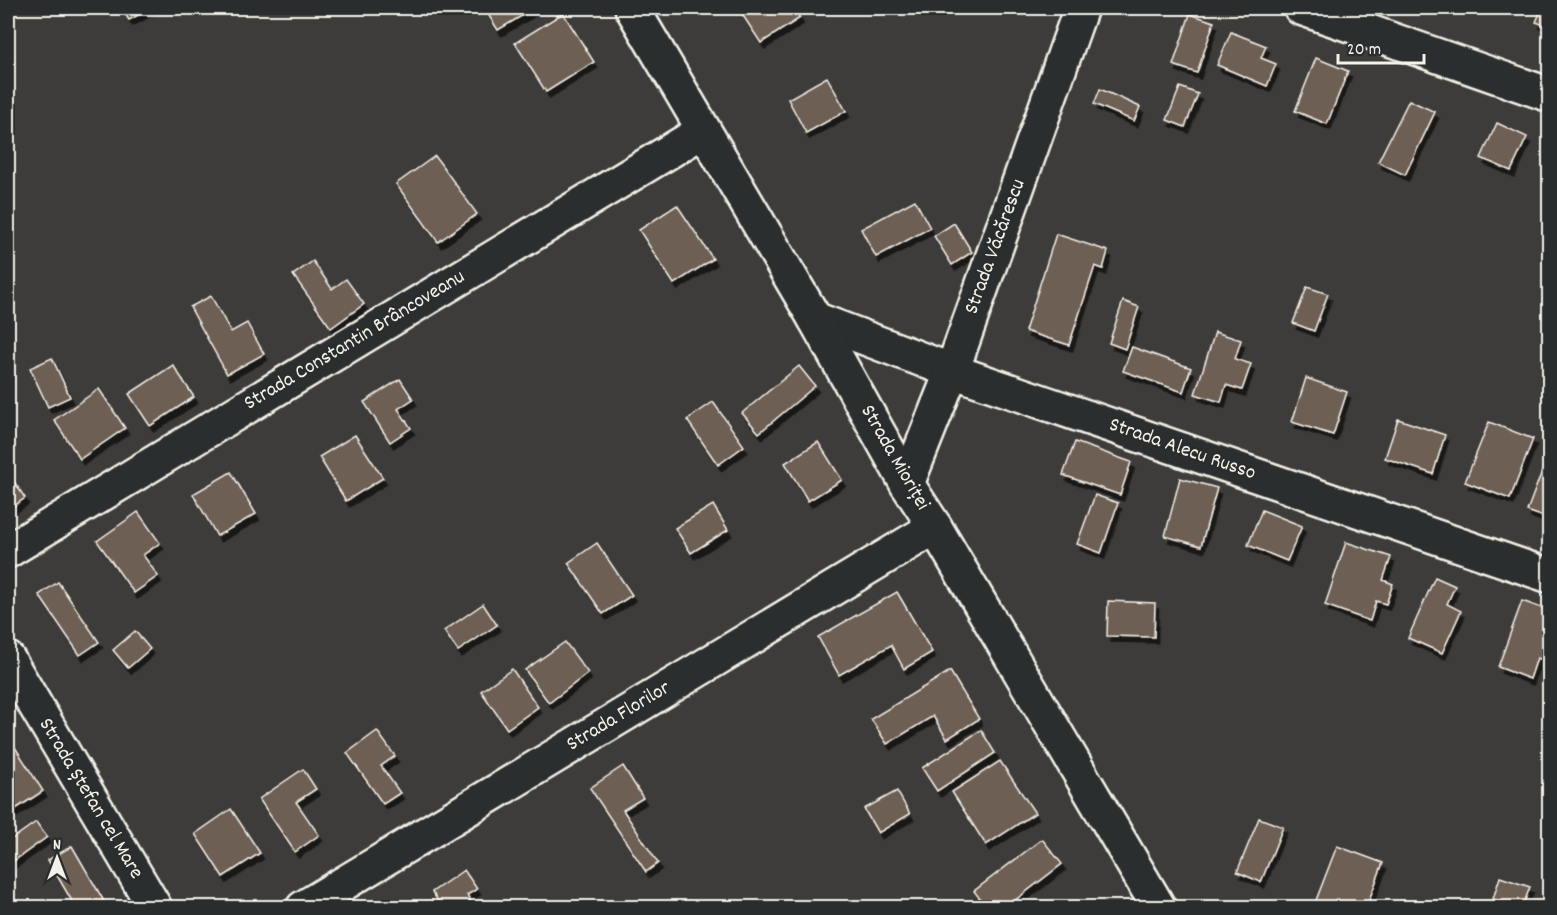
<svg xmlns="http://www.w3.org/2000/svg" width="1557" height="915" viewBox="0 0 1557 915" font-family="Dekko,sans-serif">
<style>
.building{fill:#6e5f55;stroke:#f4f1e8;stroke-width:1.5;filter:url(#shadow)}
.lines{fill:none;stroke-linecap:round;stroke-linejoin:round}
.minor-casing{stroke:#f4f1e8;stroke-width:38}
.tertiary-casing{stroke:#f4f1e8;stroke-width:38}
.minor{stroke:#2a2d2e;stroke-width:33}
.tertiary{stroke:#2a2d2e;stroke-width:33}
.labels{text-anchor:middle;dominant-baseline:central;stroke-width:4.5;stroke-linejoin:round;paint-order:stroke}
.street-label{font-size:21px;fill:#f4f1e8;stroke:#2a2d2e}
</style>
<defs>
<filter id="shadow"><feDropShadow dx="3.5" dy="6" stdDeviation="0" flood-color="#0009"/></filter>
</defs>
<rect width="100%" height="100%" fill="#3e3c3a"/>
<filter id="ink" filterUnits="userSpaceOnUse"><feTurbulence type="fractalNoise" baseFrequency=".0167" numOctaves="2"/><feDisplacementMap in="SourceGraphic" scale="12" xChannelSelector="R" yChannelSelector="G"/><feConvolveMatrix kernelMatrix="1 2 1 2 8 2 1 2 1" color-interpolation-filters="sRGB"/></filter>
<g filter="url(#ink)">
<!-- building -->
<g class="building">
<polygon points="121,8 151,8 129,20"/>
<polygon points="484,8 535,8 498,30"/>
<polygon points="738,8 794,8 800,18 761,43"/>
<polygon points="1542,8 1550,8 1550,27 1536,22"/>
<polygon points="563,13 594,62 546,92 515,43"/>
<polygon points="1190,14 1214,22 1197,73 1173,65"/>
<polygon points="1231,32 1266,46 1261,58 1276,64 1267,86 1217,65"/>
<polygon points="1316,58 1348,71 1327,124 1295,111"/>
<polygon points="827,77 846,111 806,133 788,99"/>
<polygon points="1180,87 1198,94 1185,127 1167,120"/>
<polygon points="1100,89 1140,107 1134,121 1094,104"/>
<polygon points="1409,100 1435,112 1405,175 1378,162"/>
<polygon points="1497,123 1527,137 1511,171 1481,158"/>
<polygon points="435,156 477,214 438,242 396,184"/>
<polygon points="915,200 930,228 876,257 861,229"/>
<polygon points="677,205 713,259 674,284 639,230"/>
<polygon points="954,223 972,252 952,265 934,236"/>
<polygon points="1056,234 1108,251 1103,269 1095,266 1069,345 1025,331"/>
<polygon points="313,261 332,289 346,279 364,304 331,328 293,275"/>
<polygon points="1307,287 1328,294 1314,331 1293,323"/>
<polygon points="211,296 231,332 247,323 264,354 227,374 190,307"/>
<polygon points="1123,301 1139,307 1125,349 1109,343"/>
<polygon points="1215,332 1241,340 1235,359 1251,364 1242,390 1226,385 1221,402 1195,394"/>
<polygon points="1132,347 1191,368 1183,392 1123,371"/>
<polygon points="52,358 70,397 48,407 30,368"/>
<polygon points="173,365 194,397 150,426 129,394"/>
<polygon points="799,366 815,386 759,433 742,413"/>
<polygon points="1306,378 1347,392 1333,435 1292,422"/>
<polygon points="400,379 413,399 398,409 411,428 390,442 364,402"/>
<polygon points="99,389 125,428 80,459 54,420"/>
<polygon points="713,402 744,446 718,465 687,420"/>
<polygon points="1398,419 1445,435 1433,474 1385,458"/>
<polygon points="1489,422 1533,439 1510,499 1465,482"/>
<polygon points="355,435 383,478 346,501 319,457"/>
<polygon points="818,442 842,480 808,501 785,463"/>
<polygon points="1075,442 1131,462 1120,495 1063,475"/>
<polygon points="1550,450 1550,519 1527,511"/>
<polygon points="231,472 256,514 217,536 193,494"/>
<polygon points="9,474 25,498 8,510 8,476"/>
<polygon points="1180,478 1217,488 1201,546 1165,536"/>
<polygon points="1095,495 1118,503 1101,553 1077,544"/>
<polygon points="713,505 728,530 691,553 675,528"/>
<polygon points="1262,510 1302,526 1287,561 1248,545"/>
<polygon points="138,512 160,543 143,555 158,576 134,593 97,541"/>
<polygon points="1346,542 1391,557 1383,580 1393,584 1386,604 1376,601 1370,621 1325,605"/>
<polygon points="597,543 632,595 603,614 568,563"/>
<polygon points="1435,577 1455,586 1447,604 1461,611 1442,653 1408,638"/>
<polygon points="58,582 99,642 80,655 39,595"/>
<polygon points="897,592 932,652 904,669 891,645 839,675 818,637"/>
<polygon points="1108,601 1155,603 1154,637 1107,636"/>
<polygon points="1522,601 1550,611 1550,662 1537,658 1530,679 1498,667"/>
<polygon points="483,604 497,625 458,651 444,631"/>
<polygon points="135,631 150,649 128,668 113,650"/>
<polygon points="565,642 588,673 549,703 525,670"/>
<polygon points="512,669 538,707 507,729 481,691"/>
<polygon points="950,671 979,719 947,739 933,716 887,744 871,719"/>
<polygon points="981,730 995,753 937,791 922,768"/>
<polygon points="377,731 395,756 381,766 400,793 383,804 347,753"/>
<polygon points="11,741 43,791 8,814 8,743"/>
<polygon points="1000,761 1035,813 986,845 952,792"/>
<polygon points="623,766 643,798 623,810 658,863 646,872 590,788"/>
<polygon points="303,769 316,789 296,802 319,835 295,852 259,799"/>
<polygon points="897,791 910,814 878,833 864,809"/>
<polygon points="231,809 260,853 223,877 195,834"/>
<polygon points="1259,818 1283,827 1261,882 1237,872"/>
<polygon points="36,822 47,837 8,865 8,842"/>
<polygon points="1042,839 1062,864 1005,908 987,908 974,891"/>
<polygon points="72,846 105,903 98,908 76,908 48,860"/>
<polygon points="1337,846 1383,863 1366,908 1313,908"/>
<polygon points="464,870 477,889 467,895 475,908 443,908 432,892"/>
<polygon points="1500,877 1530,887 1522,908 1493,899"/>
</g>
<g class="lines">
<defs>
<g id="minor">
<polyline points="1301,8 1550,95"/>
<polyline points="815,319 952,371 1550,576"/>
<polyline points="907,484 952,371 1081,8"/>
<polyline points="8,551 703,131"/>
<polyline points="8,659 155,908"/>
<polyline points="303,908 935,527"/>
</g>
<polyline id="tertiary" points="632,8 815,319 907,484 935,527 1159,908"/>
</defs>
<!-- minor casing -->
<use href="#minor" class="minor-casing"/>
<!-- tertiary casing -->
<use href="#tertiary" class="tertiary-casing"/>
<!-- minor -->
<use href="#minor" class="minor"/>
<!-- tertiary -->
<use href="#tertiary" class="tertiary"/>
</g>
</g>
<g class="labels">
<!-- street labels -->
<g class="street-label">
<text transform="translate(996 247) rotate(-70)">Strada Văcărescu</text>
<text transform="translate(355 341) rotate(-31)">Strada Constantin Brâncoveanu</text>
<text transform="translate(1182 450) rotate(19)">Strada Alecu Russo</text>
<text transform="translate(894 458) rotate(60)">Strada Mioriței</text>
<text transform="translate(619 717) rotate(-31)">Strada Florilor</text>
<text transform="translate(90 799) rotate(59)">Strada Ștefan cel Mare</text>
</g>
</g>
<!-- margin -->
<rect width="1557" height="915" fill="none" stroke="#2a2d2e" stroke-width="30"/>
<rect x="15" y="15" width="1527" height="885" fill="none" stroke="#f4f1e8" stroke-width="2" filter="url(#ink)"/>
<!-- north arrow -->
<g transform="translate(57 858)" stroke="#2a2d2e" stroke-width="4.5" paint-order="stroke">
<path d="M0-4.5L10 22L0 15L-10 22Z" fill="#f4f1e8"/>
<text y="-9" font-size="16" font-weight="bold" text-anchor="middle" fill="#f4f1e8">N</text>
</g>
<!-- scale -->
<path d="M1338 54v9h86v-9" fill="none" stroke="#f4f1e8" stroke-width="3"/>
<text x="1347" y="54" font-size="18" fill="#f4f1e8" stroke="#2a2d2e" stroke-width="4.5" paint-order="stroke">20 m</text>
</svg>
